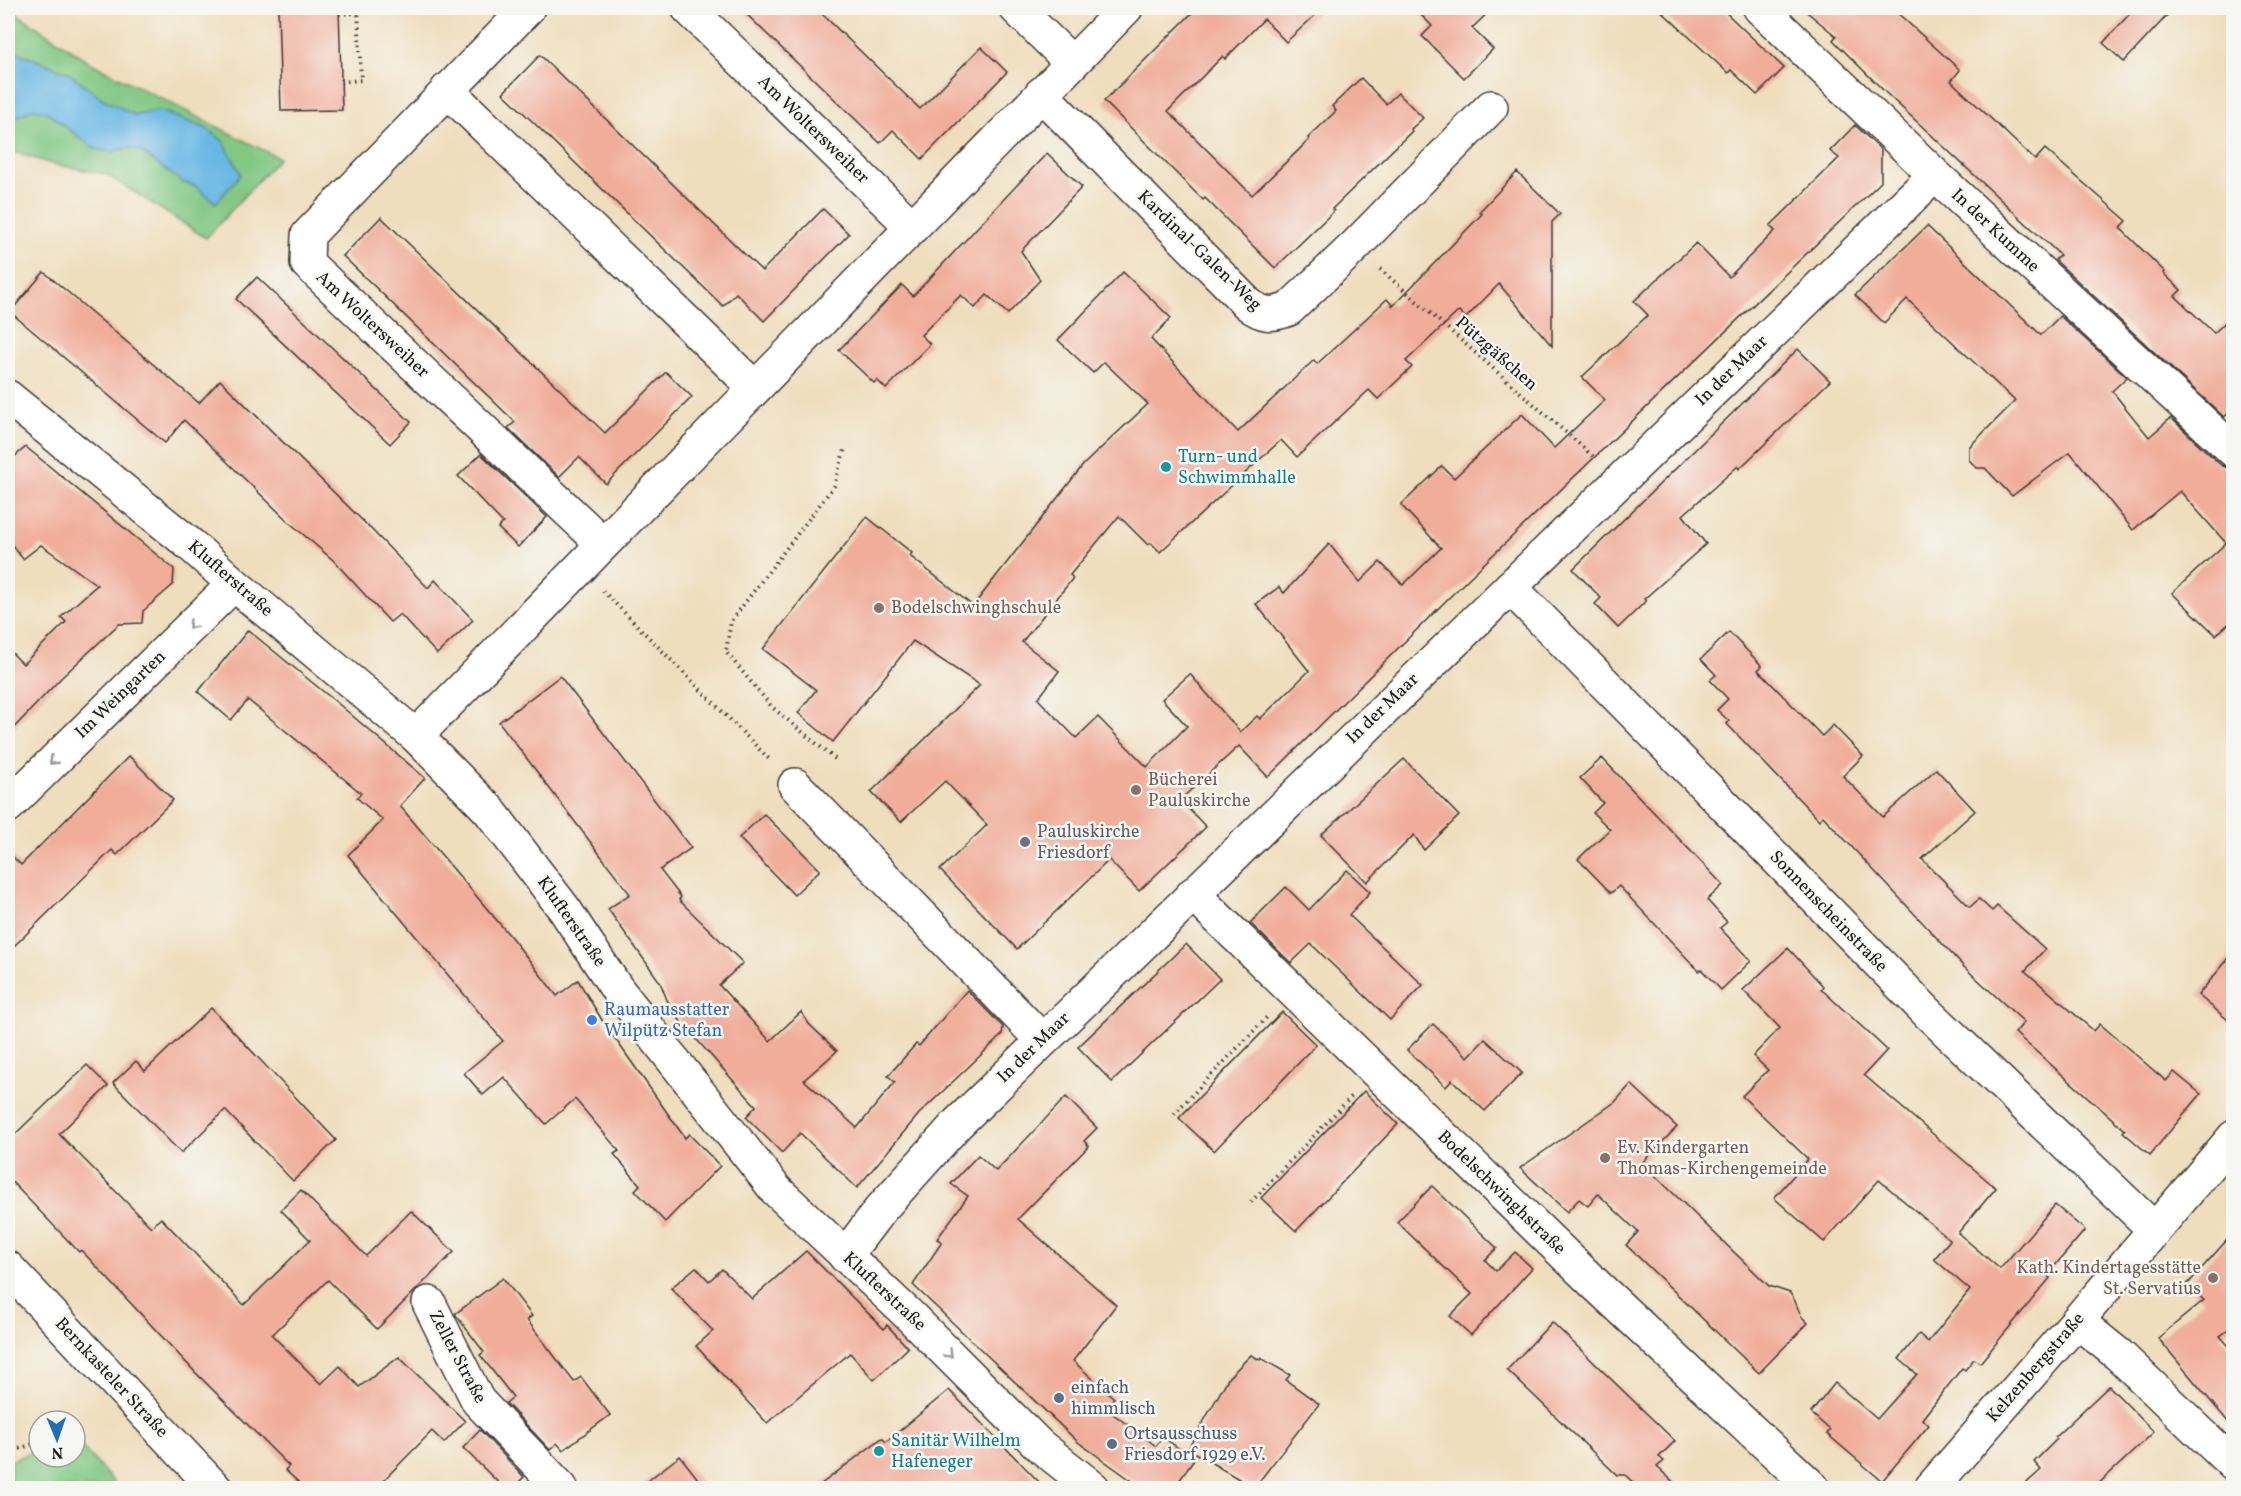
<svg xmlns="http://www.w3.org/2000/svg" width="2241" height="1496" viewBox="0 0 2241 1496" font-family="Vollkorn,serif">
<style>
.green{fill:#81c883;stroke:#4e7250;stroke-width:1.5}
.water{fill:#69b8e4;stroke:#426a80;stroke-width:1.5}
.building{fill:#f0ad9a}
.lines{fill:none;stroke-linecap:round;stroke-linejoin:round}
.minor-casing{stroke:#3c3934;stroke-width:36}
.path{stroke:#3c3934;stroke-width:4;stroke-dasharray:1.5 4.5;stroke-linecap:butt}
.minor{stroke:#fff;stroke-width:33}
.oneway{stroke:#999}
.culture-dot{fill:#0f9aa8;stroke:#f6f6f2;stroke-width:2}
.education-dot{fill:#8d6e63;stroke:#f6f6f2;stroke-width:2}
.worship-dot{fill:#6b7280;stroke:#f6f6f2;stroke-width:2}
.shop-dot{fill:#3f7fe0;stroke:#f6f6f2;stroke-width:2}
.service-dot{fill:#5c6f8a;stroke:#f6f6f2;stroke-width:2}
.labels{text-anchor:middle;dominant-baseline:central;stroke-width:5;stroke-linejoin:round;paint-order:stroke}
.street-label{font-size:18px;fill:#1c1c1c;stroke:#f6f6f2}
.culture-label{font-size:18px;fill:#0d838f;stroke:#f6f6f2;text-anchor:start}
.education-label{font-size:18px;fill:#785e54;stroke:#f6f6f2;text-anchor:start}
.worship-label{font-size:18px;fill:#5b616d;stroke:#f6f6f2;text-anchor:start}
.shop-label{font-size:18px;fill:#366cbe;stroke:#f6f6f2;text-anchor:start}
.service-label{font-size:18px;fill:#4e5e75;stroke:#f6f6f2;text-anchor:start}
</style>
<rect width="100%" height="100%" fill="#f6f6f2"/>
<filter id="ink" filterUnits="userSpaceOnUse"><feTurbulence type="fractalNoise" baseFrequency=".0167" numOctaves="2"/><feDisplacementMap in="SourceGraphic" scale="12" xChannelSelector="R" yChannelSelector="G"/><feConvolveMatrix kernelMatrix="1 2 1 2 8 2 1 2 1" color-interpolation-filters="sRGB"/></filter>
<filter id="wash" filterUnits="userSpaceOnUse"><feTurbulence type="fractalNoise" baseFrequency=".008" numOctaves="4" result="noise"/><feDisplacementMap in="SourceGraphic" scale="24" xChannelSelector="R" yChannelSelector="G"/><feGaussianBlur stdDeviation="1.35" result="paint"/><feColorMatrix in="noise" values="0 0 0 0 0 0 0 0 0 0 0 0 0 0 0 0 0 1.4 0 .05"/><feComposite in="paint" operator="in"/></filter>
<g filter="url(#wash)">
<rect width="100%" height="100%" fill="#efdebd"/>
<!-- green -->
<g class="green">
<polygon points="8,8 91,63 279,158 206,238 106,174 52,164 8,150"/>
<polygon points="75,1439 119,1488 11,1488 10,1461 39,1449 39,1457 75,1457"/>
</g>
<!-- water -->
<polygon class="water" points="8,49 69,73 101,98 135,115 160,111 206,128 223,141 241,174 216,203 195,186 182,182 140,151 129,148 112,152 95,149 45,111 32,109 8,122"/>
<g id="blocks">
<!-- building -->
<g class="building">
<polygon points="278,8 339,8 342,110 281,111"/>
<polygon points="740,8 816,8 920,109 981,47 1007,72 922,159 893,130 880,143"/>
<polygon points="1197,8 1323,8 1286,42 1264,19 1225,59 1223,56 1168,111 1252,195 1309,140 1308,138 1336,111 1332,106 1361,78 1386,104 1398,93 1423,118 1411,129 1412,131 1332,209 1334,211 1275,268 1205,198 1203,200 1104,101"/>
<polygon points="1414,8 1493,8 1472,28 1493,49 1464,78 1422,36 1432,26"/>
<polygon points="1658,8 1721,8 1784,68 1757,95 1731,70 1728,73"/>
<polygon points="1802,8 1892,8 1960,70 1951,81 2035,160 2045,149 2127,221 2120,228 2165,272 2163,273 2181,290 2175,296 2214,333 2234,314 2234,409 2224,417 2055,260 2060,255 1885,92 1833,40 1836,36"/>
<polygon points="2135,8 2174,8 2124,62 2103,43"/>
<polygon points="540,55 762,271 823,209 849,234 764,321 736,293 723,306 503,93"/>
<polygon points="1855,125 1881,150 1881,182 1470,577 1268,777 1239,746 1180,800 1206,827 1139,891 1109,860 1017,949 940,870 987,825 945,781 901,822 871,792 980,685 913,641 833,742 798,713 816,690 763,649 867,517 912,553 910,556 973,606 1084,464 1148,404 1104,362 1093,373 1058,340 1123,272 1171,318 1151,339 1238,432 1314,360 1317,364 1387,299 1393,306 1482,214 1479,212 1517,172 1560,214 1552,222 1552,346 1499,284 1466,318 1459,311 1406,361 1412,367 1378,399 1369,390 1297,457 1281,440 1160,552 1151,543 1148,545 1119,516 1070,575 1073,578 1022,642 1059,671 1038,699 1076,738 1098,717 1147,767 1187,726 1162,699 1190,674 1240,732 1257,716 1260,719 1309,671 1256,604 1279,587 1284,593 1329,544 1360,582 1380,562 1403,585 1441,548 1401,505 1442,466 1454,478 1522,414 1554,448 1605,400 1582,377 1648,315 1634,301 1696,243 1729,277 1775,231 1770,226 1839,158 1830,151"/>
<polygon points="1047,153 1082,187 1021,251 1040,280 1008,314 987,295 975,308 961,295 921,335 930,344 886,389 877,380 874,383 839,350 902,285 913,296"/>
<polygon points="381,217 605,433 666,372 692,397 606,484 579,457 559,477 508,428 515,422 343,256"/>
<polygon points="1927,226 2041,335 2060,316 2127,377 2112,391 2149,437 2171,418 2221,465 2234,471 2234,619 2216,635 2172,593 2226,543 2180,491 2133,530 2070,452 2012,496 1985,468 1977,468 1969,460 1969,447 2015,401 1907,299 1884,323 1855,295"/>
<polygon points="44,272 199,403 220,380 369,527 428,588 435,580 473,620 437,654 400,614 390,622 333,560 290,523 184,420 165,443 10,312"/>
<polygon points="257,277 411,422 390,444 236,299"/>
<polygon points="1798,349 1830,381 1739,469 1738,466 1683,515 1706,544 1644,599 1646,601 1618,628 1595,604 1601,598 1573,569"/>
<polygon points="26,447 174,569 173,585 143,611 142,623 119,624 61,678 8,734 8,649 23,664 66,622 61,617 97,585 41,545 23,559 8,540 8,462"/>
<polygon points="481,454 547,517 518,547 498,528 503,523 458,476"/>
<polygon points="248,630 341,706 425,778 400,806 511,937 557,996 578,980 602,1020 685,1138 689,1134 720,1166 665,1222 635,1190 640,1185 614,1154 619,1151 575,1099 546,1124 504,1077 483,1095 464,1073 503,1041 348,855 383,820 357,798 361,793 248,700 231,720 198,692"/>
<polygon points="1729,632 1762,666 1758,670 1822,736 1833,725 1863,756 1843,776 1883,817 1936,769 1975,811 1922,859 1970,907 1979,899 1992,911 1997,906 2045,949 2025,971 2094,1031 2100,1024 2166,1081 2174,1072 2201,1094 2150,1155 2123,1132 2125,1130 2015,1033 2024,1022 1964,967 1823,816 1819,820 1727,724 1729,721 1717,710 1728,699 1710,680 1716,675 1701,659"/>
<polygon points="560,676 691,848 660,870 681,897 679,900 743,963 719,985 770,1041 801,1012 809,1024 837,1051 804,1080 857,1128 895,1082 888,1076 916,1044 919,1046 967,990 1003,1027 1002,1035 919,1114 857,1188 800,1133 782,1153 746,1117 756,1106 681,1022 667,1000 660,982 608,909 630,894 499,722"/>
<polygon points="129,756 173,800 117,855 112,850 8,952 8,852 21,865"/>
<polygon points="1602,758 1723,885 1707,900 1727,922 1720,928 1751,961 1721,990 1701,969 1699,971 1619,886 1611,893 1578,859 1610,829 1593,813 1603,803 1580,778"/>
<polygon points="1404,759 1459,816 1424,850 1414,835 1367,882 1321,835"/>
<polygon points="764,814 820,870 794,895 739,838"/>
<polygon points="1347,870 1370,892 1349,915 1423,985 1390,1020 1311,944 1291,963 1250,923 1286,887 1309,910"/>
<polygon points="1186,944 1220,979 1112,1082 1078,1047"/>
<polygon points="1788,948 1823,986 1821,989 1887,1050 1864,1075 1996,1188 1958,1233 2000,1269 2055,1205 2085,1230 2047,1275 2050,1278 1980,1363 1974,1359 1965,1370 1962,1368 1922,1419 1929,1425 1882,1481 1827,1434 1830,1430 1811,1413 1835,1383 1877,1419 1917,1374 1899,1359 1919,1334 1928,1342 1970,1290 1934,1259 1950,1240 1879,1180 1824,1242 1774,1198 1808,1159 1742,1096 1768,1070 1753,1056 1780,1028 1743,990"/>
<polygon points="2234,952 2234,1025 2198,995"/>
<polygon points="211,1008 336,1140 293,1181 225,1110 181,1153 113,1083 136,1061 145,1071"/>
<polygon points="1282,1012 1316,1045 1214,1151 1179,1118"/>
<polygon points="1433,1024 1468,1057 1485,1039 1522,1073 1485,1111 1452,1080 1446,1087 1407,1050"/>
<polygon points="87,1065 108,1086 59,1134 151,1227 161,1218 244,1305 310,1240 281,1210 301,1190 366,1256 411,1211 454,1252 377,1329 328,1280 272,1335 321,1384 340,1366 359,1387 399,1357 465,1421 444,1443 432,1431 376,1488 305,1488 285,1470 289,1466 195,1372 81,1250 79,1252 8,1178 8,1141"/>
<polygon points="1631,1084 1677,1127 1642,1163 1769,1286 1790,1293 1795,1301 1801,1316 1808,1323 1759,1373 1626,1245 1638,1232 1598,1194 1588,1206 1579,1199 1567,1212 1520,1168 1615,1102"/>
<polygon points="1364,1091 1398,1124 1296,1231 1261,1198"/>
<polygon points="1066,1097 1097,1128 1084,1141 1089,1146 1018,1219 1116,1305 1073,1361 1114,1398 1105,1408 1156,1446 1163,1437 1194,1460 1174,1488 1142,1488 1078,1442 913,1285 942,1242 937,1239 968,1196 951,1184 978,1155 996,1171"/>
<polygon points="1432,1186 1497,1248 1485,1260 1496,1271 1515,1252 1532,1268 1471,1335 1450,1316 1472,1294 1397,1222"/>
<polygon points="2234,1232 2234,1326 2220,1336 2234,1352 2234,1429 2158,1338 2204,1300 2186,1286"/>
<polygon points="806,1251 884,1329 887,1325 908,1348 874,1380 850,1353 767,1423 696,1346 713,1331 671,1288 696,1267 709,1281 722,1269 752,1299"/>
<polygon points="503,1278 532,1316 527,1320 574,1382 581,1377 610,1415 563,1450 557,1443 550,1450 506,1403 513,1397 480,1355 484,1352 455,1314"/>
<polygon points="1552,1322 1675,1441 1659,1457 1664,1461 1657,1467 1680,1488 1639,1488 1625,1475 1617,1475 1507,1370"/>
<polygon points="1251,1355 1260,1360 1261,1358 1290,1375 1286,1380 1319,1404 1254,1488 1188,1449 1229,1377"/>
<polygon points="2109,1386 2154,1432 2094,1488 2021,1488 2041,1470 2034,1462 2057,1439 2055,1437"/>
<polygon points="949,1390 1045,1488 816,1488 882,1438 886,1442"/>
<polygon points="480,1430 524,1477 513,1488 504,1488 463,1448"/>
<polygon points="680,1456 705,1488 638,1488"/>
</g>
</g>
</g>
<g filter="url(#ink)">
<use href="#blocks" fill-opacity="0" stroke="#3c3934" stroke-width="1.5"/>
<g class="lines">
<defs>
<g id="minor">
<polyline points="528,8 308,235 307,263 603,544"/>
<polyline points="688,8 912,227"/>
<polyline points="1016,8 1072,63"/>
<polyline points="1760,8 1935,175 2234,451"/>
<polyline points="447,90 755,388"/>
<path d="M1041 94 1248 304C1262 315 1272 316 1289 309L1355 246 1491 107"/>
<polyline points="8,397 192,546 234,584 416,736 489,810 565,910 617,989 776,1190 909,1315 1039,1445 1093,1488"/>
<polyline points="1510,587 1928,1013 2154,1229"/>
<polyline points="416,736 1126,8"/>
<polyline points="795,785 1042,1040"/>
<polyline points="8,806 234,584"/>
<polyline points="1193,894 1595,1284 1813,1488"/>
<polyline points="845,1256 880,1210 957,1124 1935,175"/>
<polyline points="8,1268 215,1488"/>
<polyline points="429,1303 478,1401 561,1488"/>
<polyline points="2077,1321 2119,1355 2234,1465"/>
<polyline points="1931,1488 2077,1321 2234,1137"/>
</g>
</defs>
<!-- minor casing -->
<use href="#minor" class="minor-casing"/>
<!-- path -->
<g class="path">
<polyline points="339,14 358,13"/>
<polyline points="341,82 361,80 358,8"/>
<polyline points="1380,269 1595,458"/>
<polyline points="603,591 771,761"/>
<polyline points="835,759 772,707 726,652 731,621 834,486 845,448"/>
<polyline points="1174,1114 1269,1015"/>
<polyline points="1251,1202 1352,1096"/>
<polyline points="75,1429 77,1428"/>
<polyline points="8,1453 39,1442"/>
</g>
<!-- minor -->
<use href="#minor" class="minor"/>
</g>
<!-- one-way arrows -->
<defs><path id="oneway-chevron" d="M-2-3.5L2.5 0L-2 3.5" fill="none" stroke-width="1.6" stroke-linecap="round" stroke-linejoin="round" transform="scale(1.5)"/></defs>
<g class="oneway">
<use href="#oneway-chevron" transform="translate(192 625) rotate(136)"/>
<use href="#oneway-chevron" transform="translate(53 761) rotate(136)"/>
<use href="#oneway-chevron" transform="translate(949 1354) rotate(44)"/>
</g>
</g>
<!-- markers -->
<g class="culture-dot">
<circle cx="1166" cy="467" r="6"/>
<circle cx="879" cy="1451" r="6"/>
</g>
<g class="education-dot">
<circle cx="879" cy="608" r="6"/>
<circle cx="1136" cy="790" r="6"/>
<circle cx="1605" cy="1158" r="6"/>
<circle cx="2213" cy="1278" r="6"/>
</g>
<circle class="worship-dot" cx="1025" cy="842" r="6"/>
<circle class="shop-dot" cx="592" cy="1020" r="6"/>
<g class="service-dot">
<circle cx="1059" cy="1398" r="6"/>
<circle cx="1112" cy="1444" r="6"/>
</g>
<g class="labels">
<!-- street labels -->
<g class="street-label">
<text transform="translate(813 130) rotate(44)">Am Woltersweiher</text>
<text transform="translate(1995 231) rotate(43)">In der Kumme</text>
<text transform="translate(1199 251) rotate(44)">Kardinal-Galen-Weg</text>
<text transform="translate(372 325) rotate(43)">Am Woltersweiher</text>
<text transform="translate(1496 354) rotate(41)">Pützgäßchen</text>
<text transform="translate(1732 371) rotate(-44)">In der Maar</text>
<text transform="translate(230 579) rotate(41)">Klufterstraße</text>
<text transform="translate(121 695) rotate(-44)">Im Weingarten</text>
<text transform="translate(1383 709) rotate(-44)">In der Maar</text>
<text transform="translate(1828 912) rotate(46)">Sonnenscheinstraße</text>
<text transform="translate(571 922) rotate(55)">Klufterstraße</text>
<text transform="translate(1034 1048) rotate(-44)">In der Maar</text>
<text transform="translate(1501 1193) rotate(44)">Bodelschwinghstraße</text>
<text transform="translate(884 1292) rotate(43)">Klufterstraße</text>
<text transform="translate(457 1357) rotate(62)">Zeller Straße</text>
<text transform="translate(2036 1368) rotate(-49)">Kelzenbergstraße</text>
<text transform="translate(111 1378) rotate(47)">Bernkasteler Straße</text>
</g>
<!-- culture labels -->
<g class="culture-label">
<text x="1178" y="457">Turn- und<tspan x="1178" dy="21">Schwimmhalle</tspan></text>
<text x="891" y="1441">Sanitär Wilhelm<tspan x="891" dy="21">Hafeneger</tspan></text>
</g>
<!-- education labels -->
<g class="education-label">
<text x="891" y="608">Bodelschwinghschule</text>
<text x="1148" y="780">Bücherei<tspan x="1148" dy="21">Pauluskirche</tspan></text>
<text x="1617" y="1148">Ev. Kindergarten<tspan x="1617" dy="21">Thomas-Kirchengemeinde</tspan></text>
<text x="2201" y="1268" text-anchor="end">Kath. Kindertagesstätte<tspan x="2201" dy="21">St. Servatius</tspan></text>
</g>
<!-- worship labels -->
<g class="worship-label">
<text x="1037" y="832">Pauluskirche<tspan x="1037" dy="21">Friesdorf</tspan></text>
</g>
<!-- shop labels -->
<g class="shop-label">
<text x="604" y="1010">Raumausstatter<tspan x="604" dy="21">Wilpütz Stefan</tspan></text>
</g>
<!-- service labels -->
<g class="service-label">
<text x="1071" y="1388">einfach<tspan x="1071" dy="21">himmlisch</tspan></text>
<text x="1124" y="1434">Ortsausschuss<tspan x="1124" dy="21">Friesdorf 1929 e.V.</tspan></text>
</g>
</g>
<!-- margin -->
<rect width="2241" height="1496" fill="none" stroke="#f6f6f2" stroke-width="30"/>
<!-- north arrow -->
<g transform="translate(57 1439) rotate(178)"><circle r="28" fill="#f6f6f2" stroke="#9f9f9c" stroke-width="1.5"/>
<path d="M0-4.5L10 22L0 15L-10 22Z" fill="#1f6fb2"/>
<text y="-9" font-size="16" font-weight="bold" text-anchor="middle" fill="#1c1c1c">N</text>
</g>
</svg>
